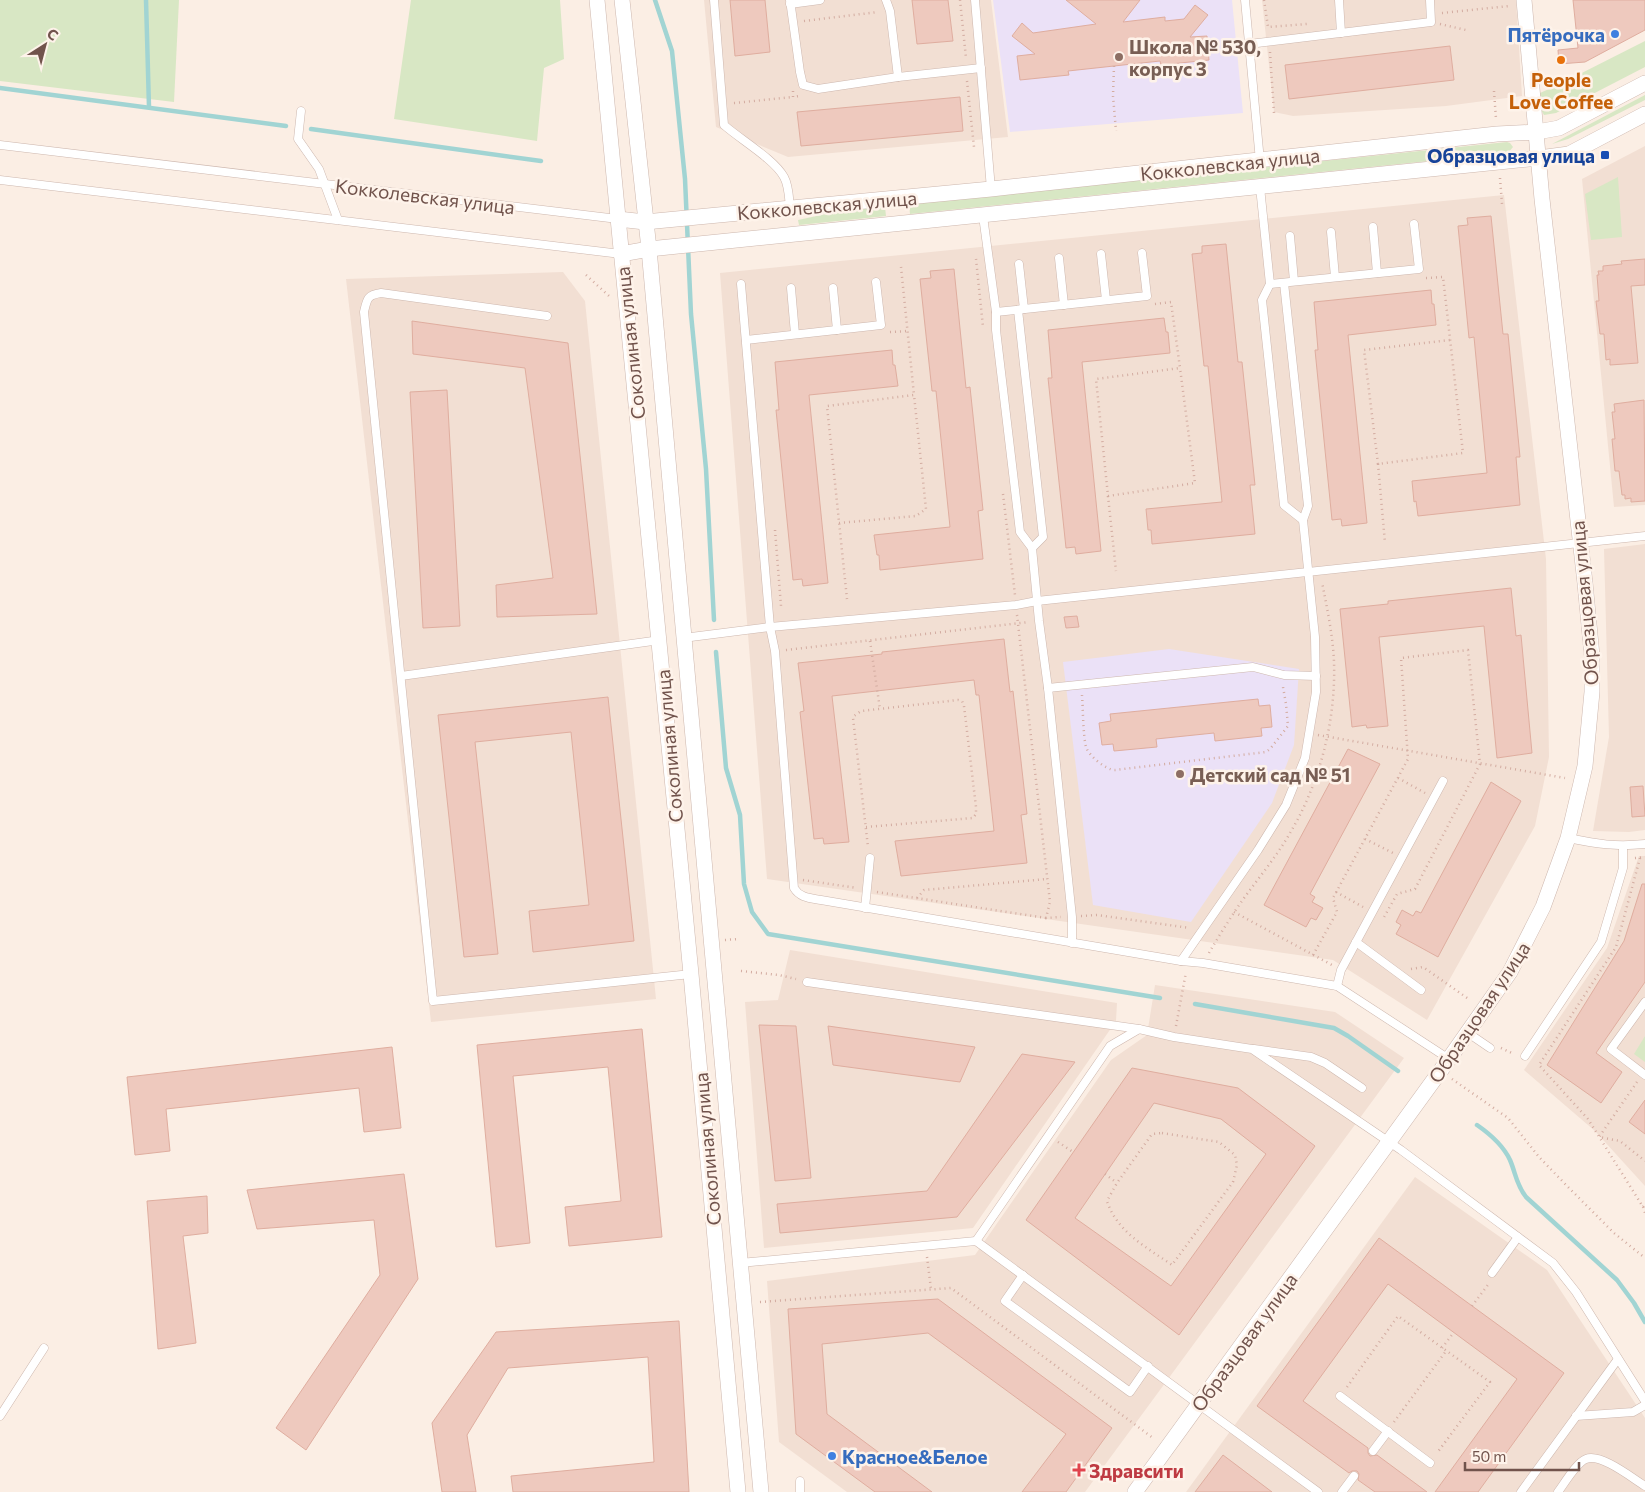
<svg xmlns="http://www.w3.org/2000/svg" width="1645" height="1492" viewBox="0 0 1645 1492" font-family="Commissioner,sans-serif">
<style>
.residential{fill:#f2dfd3}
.education{fill:#ebe1f7}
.green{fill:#d8e7c4}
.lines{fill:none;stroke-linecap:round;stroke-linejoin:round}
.stream{stroke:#a1d4d3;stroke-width:4.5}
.building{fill:#eec9be;stroke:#dfad9f;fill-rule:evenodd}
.lane-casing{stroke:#cdb7ae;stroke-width:9}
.street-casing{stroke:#cdb7ae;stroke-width:16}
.path{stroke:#d3aca1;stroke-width:2.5;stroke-dasharray:1 4;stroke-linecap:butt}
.lane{stroke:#fff;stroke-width:8}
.street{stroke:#fff;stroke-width:15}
.shop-dot{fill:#3f7fe0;stroke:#fef3ea;stroke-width:2}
.education-dot{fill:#8d6e63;stroke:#fef3ea;stroke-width:2}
.food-dot{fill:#e8710a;stroke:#fef3ea;stroke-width:2}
.transit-dot{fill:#1a4fb4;stroke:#fef3ea;stroke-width:2}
.health-dot{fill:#e0444e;stroke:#fef3ea;stroke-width:2}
.labels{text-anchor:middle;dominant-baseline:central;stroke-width:5;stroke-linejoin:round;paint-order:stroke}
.shop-label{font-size:19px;font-weight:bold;fill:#366cbe;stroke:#fef3ea;text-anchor:end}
.education-label{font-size:19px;font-weight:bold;fill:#785e54;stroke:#fef3ea;text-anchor:start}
.food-label{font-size:19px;font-weight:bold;fill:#c56008;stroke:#fef3ea}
.transit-label{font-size:19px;font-weight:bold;fill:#164399;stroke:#fef3ea;text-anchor:end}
.street-label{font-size:19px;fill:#71534c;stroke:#fef3ea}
.health-label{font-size:19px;font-weight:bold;fill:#be3a42;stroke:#fef3ea;text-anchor:start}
</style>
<rect width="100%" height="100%" fill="#fbeee4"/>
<!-- residential -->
<g class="residential">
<polygon points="704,0 991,0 1008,137 788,157 716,127"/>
<polygon points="1262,0 1516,0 1522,96 1446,106 1293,116 1274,112"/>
<polygon points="1645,146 1645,505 1614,507 1582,179"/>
<polygon points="1504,195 1546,559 1549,757 1535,826 1427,1020 1333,960 767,879 720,273"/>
<polygon points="563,272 585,301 656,999 431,1022 346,279"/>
<polygon points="1645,544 1645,830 1629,832 1593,831 1609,737 1604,549"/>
<polygon points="1639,856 1645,856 1645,1186 1595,1131 1524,1070 1607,948"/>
<polygon points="790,950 1117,1003 1116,1021 973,1228 764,1248 745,1002 778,1000"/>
<polygon points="1155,985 1335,1012 1404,1058 1085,1492 847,1492 779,1442 767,1281 975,1255 1111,1060 1147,1035"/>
<polygon points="1415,1177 1547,1270 1645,1418 1645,1492 1186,1492"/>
</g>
<!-- education -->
<g class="education">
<polygon points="993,0 1232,0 1243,113 1010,132"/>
<polygon points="1169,649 1299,669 1294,745 1272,803 1191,922 1093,905 1063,662"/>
</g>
<!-- green -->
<g class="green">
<polygon points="0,0 179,0 174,102 0,81"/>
<polygon points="411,0 560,0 564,59 544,68 537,141 394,119"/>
<polygon points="1645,41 1645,67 1556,113 1544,115 1539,106 1540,93 1558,85"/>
<polygon points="1645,95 1645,100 1568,139 1552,144"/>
<polygon points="1507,142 1510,143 1513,147 1508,153 910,214 909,204"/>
<polygon points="1618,177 1622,237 1591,240 1585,194"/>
<polygon points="885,207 886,216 799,225 798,220 840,211"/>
<polygon points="1645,1036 1645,1062 1634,1054"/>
</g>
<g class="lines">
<!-- stream -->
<g class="stream">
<polyline points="146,0 149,107"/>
<polyline points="655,0 672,51 685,179 691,314 706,469 714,620"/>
<polyline points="0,88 286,126"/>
<polyline points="311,129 541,161"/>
<polyline points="716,652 726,768 740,815 744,884 752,912 768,934 1160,998"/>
<polyline points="1195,1004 1334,1028 1348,1036 1398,1071"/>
<path d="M1477 1125C1490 1134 1503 1145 1510 1160 1516 1174 1516 1184 1526 1197L1617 1280 1634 1303 1645 1322"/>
</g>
</g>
<!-- building -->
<g class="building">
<polygon points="730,0 765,0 770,52 735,56"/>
<polygon points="912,0 948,0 953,41 917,44"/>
<polygon points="1066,0 1140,0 1123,22 1165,17 1165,21 1184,19 1195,5 1208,15 1190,37 1207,36 1209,60 1161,65 1160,61 1068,71 1069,75 1020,80 1017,56 1035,54 1012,36 1022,23 1033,33 1096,24"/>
<polygon points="1573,0 1645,0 1645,30 1585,62 1559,64 1558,50 1578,48"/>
<polygon points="1450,46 1454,80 1289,99 1285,65"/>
<polygon points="960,97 963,131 801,146 797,112"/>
<polygon points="1491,216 1503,334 1508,334 1520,457 1516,457 1520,505 1418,516 1416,501 1414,502 1412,481 1487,473 1474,337 1469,338 1458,226 1468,225 1467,218"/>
<polygon points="1226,244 1238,362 1242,362 1255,485 1250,485 1255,534 1152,544 1151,530 1148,530 1146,509 1222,502 1208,366 1204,366 1192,254 1202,253 1202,246"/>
<polygon points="1645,259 1645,285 1631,286 1638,363 1610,365 1610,359 1606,360 1604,334 1600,334 1596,301 1599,301 1597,275 1599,275 1598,271 1603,271 1603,266 1622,264 1621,261"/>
<polygon points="954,269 966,388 970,387 983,510 978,511 983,559 880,570 879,555 877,555 874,535 950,527 936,391 932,391 920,279 931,278 930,271"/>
<polygon points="1431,290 1432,304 1434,304 1436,325 1348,335 1367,523 1342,526 1341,519 1332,520 1315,350 1318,350 1314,302"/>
<polygon points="1164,318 1166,332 1168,332 1170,353 1082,362 1101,551 1076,554 1075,547 1066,548 1048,378 1052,378 1048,330"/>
<polygon points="412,321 568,343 597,614 497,617 496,585 553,578 525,368 413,354"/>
<polygon points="892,350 893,365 895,365 898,386 809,395 828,583 803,586 802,579 793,580 776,410 779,410 775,362"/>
<polygon points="447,390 460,626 423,628 410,392"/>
<polygon points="1644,400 1645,501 1631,502 1631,498 1625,499 1625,495 1622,495 1619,471 1615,471 1612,439 1615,439 1612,412 1615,412 1614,404"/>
<polygon points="1511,588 1516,636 1521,635 1532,753 1497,758 1484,626 1379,637 1388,726 1367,728 1366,725 1352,727 1340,609 1388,604 1388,601"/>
<polygon points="1077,616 1079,627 1066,628 1064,617"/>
<polygon points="1004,639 1010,692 1013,691 1027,814 1021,815 1027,863 901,876 895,841 994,831 979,695 976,695 974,680 832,696 849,842 824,844 823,838 814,839 800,712 804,711 798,663 882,654 882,652"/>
<polygon points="608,697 634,941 533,952 529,911 589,905 571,732 475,742 498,954 464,957 438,715"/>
<polygon points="1258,699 1259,706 1270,705 1272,727 1261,728 1262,736 1215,741 1214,733 1156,739 1157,747 1114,751 1113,744 1102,745 1099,723 1111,721 1110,714"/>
<polygon points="1348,749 1380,764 1310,894 1315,897 1312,902 1323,908 1316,920 1311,918 1306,927 1264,905"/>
<polygon points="1491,782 1521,801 1438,957 1396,934 1401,925 1396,922 1402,910 1413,916 1416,911 1421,913"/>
<polygon points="1643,786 1645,816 1632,817 1630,787"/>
<polygon points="1642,884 1645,884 1645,982 1596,1053 1622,1072 1601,1103 1547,1065 1624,941"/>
<polygon points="759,1025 796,1026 811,1178 775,1181"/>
<polygon points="828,1026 975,1047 960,1082 833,1065"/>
<polygon points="642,1029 662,1237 569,1246 565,1207 621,1201 608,1067 513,1076 530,1243 496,1247 477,1045"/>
<polygon points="392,1047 401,1128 364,1132 359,1088 166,1109 170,1151 135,1155 127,1077"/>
<polygon points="1022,1054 1075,1062 957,1217 780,1233 777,1204 927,1191"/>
<path d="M1132 1068 1238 1088 1315 1146 1179 1335 1026 1220ZM1154 1103 1221 1119 1266 1154 1171 1286 1075 1218Z"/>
<polygon points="1645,1100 1645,1134 1629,1122"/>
<polygon points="404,1174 418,1279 306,1450 276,1428 380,1275 374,1220 257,1229 247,1190"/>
<polygon points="207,1196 208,1233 183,1236 196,1343 158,1349 147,1201"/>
<polygon points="1379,1238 1564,1373 1478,1492 1435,1492 1517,1379 1388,1284 1303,1401 1368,1448 1368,1453 1370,1456 1377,1455 1427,1492 1375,1492 1358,1480 1359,1474 1357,1471 1352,1471 1349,1473 1257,1406"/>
<polygon points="938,1299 1112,1428 1066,1492 1022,1492 1066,1434 928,1333 822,1344 827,1414 932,1492 875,1492 796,1434 788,1309"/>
<polygon points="679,1321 689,1492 513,1492 511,1476 654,1462 648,1357 508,1368 467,1435 476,1492 442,1492 432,1423 496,1332"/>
<polygon points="1223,1455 1272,1492 1195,1492"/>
</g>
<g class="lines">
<defs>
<g id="lane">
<path d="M714 0 724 125C741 140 774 159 784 177 789 186 789 198 790 208"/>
<polyline points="790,0 800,72 803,85 818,89 898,77 981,68"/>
<polyline points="886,0 890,11 898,77"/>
<polyline points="975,0 991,189"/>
<polyline points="1245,0 1260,161"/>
<polyline points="1339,0 1341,33"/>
<polyline points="790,4 820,0"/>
<polyline points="1249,44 1431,22 1430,0"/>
<polyline points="301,111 298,139 319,169 338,220"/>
<polyline points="0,145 618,219"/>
<polyline points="0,180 621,254"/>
<polyline points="1260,187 1270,284 1262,300 1284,505 1303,520"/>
<polyline points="983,216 996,312 996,330 1020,532 1032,548 1039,621 1048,688 1072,917 1072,943"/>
<polyline points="1373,227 1377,273"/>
<polyline points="1331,232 1335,277"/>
<polyline points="1290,236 1294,281"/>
<polyline points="1101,254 1106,300"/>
<polyline points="1059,258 1064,305"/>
<polyline points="1019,264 1024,309"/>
<polyline points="1284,283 1308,506 1303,520 1315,637 1316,692 1305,758 1286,805 1258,850 1181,961 1203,963 1337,986 1449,1059"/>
<path d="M741 284 770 627 775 651 794 888C800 898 810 898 821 900L1181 961"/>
<polyline points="1270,284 1419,269 1414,224"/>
<polyline points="791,288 795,334"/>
<polyline points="833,288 837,330"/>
<polyline points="1018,310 1043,537 1032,548"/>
<polyline points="996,312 1147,296 1142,253"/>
<path d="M547 316 381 293C367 295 367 299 364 312L433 1001 691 974"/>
<polyline points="746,340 881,325 876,282"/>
<polyline points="683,638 770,627 1016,605 1037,601 1645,536"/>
<polyline points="401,676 660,640"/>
<polyline points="1048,688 1253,667 1284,675 1316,676"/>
<path d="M1568 838C1598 844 1615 847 1645 844"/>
<polyline points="865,908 870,858"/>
<polyline points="1356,942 1421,990"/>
<polyline points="807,982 1139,1029 1174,1037 1252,1049 1401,1150 1553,1263 1576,1292 1645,1401"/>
<polyline points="1337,986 1341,970 1443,781"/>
<polyline points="1645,1002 1611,1049 1645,1075"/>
<polyline points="1468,1033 1490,1048"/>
<polyline points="1254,1049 1311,1057 1325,1063 1362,1088"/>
<polyline points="1525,1056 1601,942 1623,868 1623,846"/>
<polyline points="976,1241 1110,1046 1139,1029"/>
<polyline points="740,1263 976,1241 1318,1492"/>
<polyline points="1492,1273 1518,1237"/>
<polyline points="1023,1275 1005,1301 1130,1392 1148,1366"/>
<polyline points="1340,1396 1430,1463"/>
<polyline points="0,1416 44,1348"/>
<polyline points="1576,1416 1633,1412 1645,1405"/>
<polyline points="1373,1451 1388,1431"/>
<polyline points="800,1481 800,1492"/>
<polyline points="1342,1492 1354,1476"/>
<polyline points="1521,1492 1618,1359"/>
<path d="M1558 1492C1564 1484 1577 1462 1586 1459 1601 1453 1632 1478 1645 1486"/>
</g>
<g id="street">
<polyline points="597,0 691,974 738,1492"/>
<polyline points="622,0 649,249 761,1492"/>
<polyline points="618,219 645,222 991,189 1497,134 1537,132 1559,128 1645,83"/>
<polyline points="621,254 649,249 1539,158 1569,154 1645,114"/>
<polyline points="1135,1492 1449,1059 1510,972 1543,907 1568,838 1585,766 1592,692 1592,656 1585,583 1542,199 1524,0"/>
</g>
</defs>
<!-- lane casing -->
<use href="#lane" class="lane-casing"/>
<!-- street casing -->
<use href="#street" class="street-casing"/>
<!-- path -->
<g class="path">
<polyline points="960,0 966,58"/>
<polyline points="1264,0 1268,27 1307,24"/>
<polyline points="1442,13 1509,6"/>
<polyline points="804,21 878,12"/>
<polyline points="1440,24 1466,30"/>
<polyline points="1270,52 1274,113"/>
<polyline points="1114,66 1113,96 1116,131"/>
<polyline points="967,81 974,147"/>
<polyline points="793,91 793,97 799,96"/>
<polyline points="1494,91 1496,119"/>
<polyline points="734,103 793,97"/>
<polyline points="1500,178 1502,204"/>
<polyline points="976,259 983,327"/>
<polyline points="901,267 914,395"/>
<polyline points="586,275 609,296"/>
<polyline points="1426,278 1443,277 1463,453 1378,464 1364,350 1450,340"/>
<polyline points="1155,304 1171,302 1180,368 1096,379 1108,496 1195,483 1180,368"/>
<polyline points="890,332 908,331"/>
<polyline points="1378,464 1385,543"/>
<polyline points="1003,494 1015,595"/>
<polyline points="1108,496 1116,571"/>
<polyline points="839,523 916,516 926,509 914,395 827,406 847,599"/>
<polyline points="775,530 781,606"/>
<polyline points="1017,615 1050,902 1046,918 1061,917"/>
<polyline points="870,641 880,709"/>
<polyline points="786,650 1029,622"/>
<path d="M1082 695C1083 709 1083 735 1086 747 1089 756 1106 770 1115 770L1266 752 1270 749 1288 726 1286 704 1283 687"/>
<polyline points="1318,735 1565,778"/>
<polyline points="1398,778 1425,793"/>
<polyline points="866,827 973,818 976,814 976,807 964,706 962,701 958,700 861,711 854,716 853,718 868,847"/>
<polyline points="1365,839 1393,853"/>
<polyline points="1635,858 1645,857"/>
<polyline points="1640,858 1616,947 1539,1065 1588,1119 1643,1207 1645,1204"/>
<polyline points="803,880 857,888"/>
<polyline points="877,892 1046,918"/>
<polyline points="1336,892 1363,907"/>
<polyline points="917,898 924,890 1047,879"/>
<polyline points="1234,912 1332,965"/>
<polyline points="1081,916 1097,915 1190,928"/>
<polyline points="725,940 738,939"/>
<path d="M1209 953C1217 939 1226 925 1235 911 1253 884 1274 861 1290 833 1320 783 1336 720 1334 662 1333 636 1327 608 1322 582"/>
<polyline points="1313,955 1337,912 1333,898 1408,759 1401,658 1468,650 1480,764 1415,889 1397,894 1383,919"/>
<polyline points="1411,969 1423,967 1470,1000"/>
<polyline points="741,971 779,975 796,979"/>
<polyline points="1176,1026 1186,972"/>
<polyline points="1501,1048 1514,1054"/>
<polyline points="1452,1079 1508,1118 1539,1157 1569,1188 1614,1233 1645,1258"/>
<polyline points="1637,1082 1599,1137 1620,1141 1645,1161"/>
<path d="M1162 1133 1219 1142 1235 1155 1237 1165 1233 1182 1172 1265C1146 1247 1117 1232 1107 1201L1117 1183 1152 1134Z"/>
<polyline points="1058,1142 1073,1152"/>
<polyline points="1105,1174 1117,1183"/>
<polyline points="1643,1207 1645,1213"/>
<polyline points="927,1257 931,1289"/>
<polyline points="760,1302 951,1288 1153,1438"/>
<polyline points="1472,1306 1490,1282"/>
<polyline points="1442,1348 1454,1332"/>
<polyline points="1347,1387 1398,1316 1490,1382 1437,1453"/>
<polyline points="1394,1422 1446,1351"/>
</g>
<!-- lane -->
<use href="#lane" class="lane"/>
<!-- street -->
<use href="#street" class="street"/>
</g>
<!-- markers -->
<g class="shop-dot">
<circle cx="1615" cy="34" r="5"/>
<circle cx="832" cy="1456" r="5"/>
</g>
<g class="education-dot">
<circle cx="1119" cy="57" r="5"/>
<circle cx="1180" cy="774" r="5"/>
</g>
<circle class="food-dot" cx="1561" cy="60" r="5"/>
<rect class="transit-dot" x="1600" y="150" width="10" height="10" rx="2.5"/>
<path class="health-dot" d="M1076.5 1462.5h5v5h5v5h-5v5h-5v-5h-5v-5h5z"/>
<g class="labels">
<!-- shop labels -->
<g class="shop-label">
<text x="1605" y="34">Пятёрочка</text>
<text x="842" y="1456" text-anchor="start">Красное&amp;Белое</text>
</g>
<!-- education labels -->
<g class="education-label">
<text x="1129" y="46">Школа № 530,<tspan x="1129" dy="22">корпус 3</tspan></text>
<text x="1190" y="774">Детский сад № 51</text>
</g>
<!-- food labels -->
<g class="food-label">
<text x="1561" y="79">People<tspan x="1561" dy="22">Love Coffee</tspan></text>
</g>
<!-- transit labels -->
<g class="transit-label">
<text x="1595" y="155">Образцовая улица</text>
</g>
<!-- street labels -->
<g class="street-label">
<text transform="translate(1230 164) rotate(-6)">Кокколевская улица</text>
<text transform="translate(425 196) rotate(7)">Кокколевская улица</text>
<text transform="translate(827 205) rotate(-5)">Кокколевская улица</text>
<text transform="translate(630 343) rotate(-96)">Соколиная улица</text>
<text transform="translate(1584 603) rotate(-95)">Образцовая улица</text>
<text transform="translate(669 746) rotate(-95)">Соколиная улица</text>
<text transform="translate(1479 1012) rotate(-56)">Образцовая улица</text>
<text transform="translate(707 1149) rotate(-95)">Соколиная улица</text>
<text transform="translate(1244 1342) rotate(-54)">Образцовая улица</text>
</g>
<!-- health labels -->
<g class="health-label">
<text x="1089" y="1470">Здравсити</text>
</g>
</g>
<!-- north arrow -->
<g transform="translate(45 45) rotate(36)" stroke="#fef3ea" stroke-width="4" paint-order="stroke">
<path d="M0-4L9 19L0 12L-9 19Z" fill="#71534c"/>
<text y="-8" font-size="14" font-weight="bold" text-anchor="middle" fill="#71534c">С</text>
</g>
<!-- scale -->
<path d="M1465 1462v8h114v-8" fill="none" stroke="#71534c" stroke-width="2.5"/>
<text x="1472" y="1462" font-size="15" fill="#71534c" stroke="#fef3ea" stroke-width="4" paint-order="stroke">50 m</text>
</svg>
